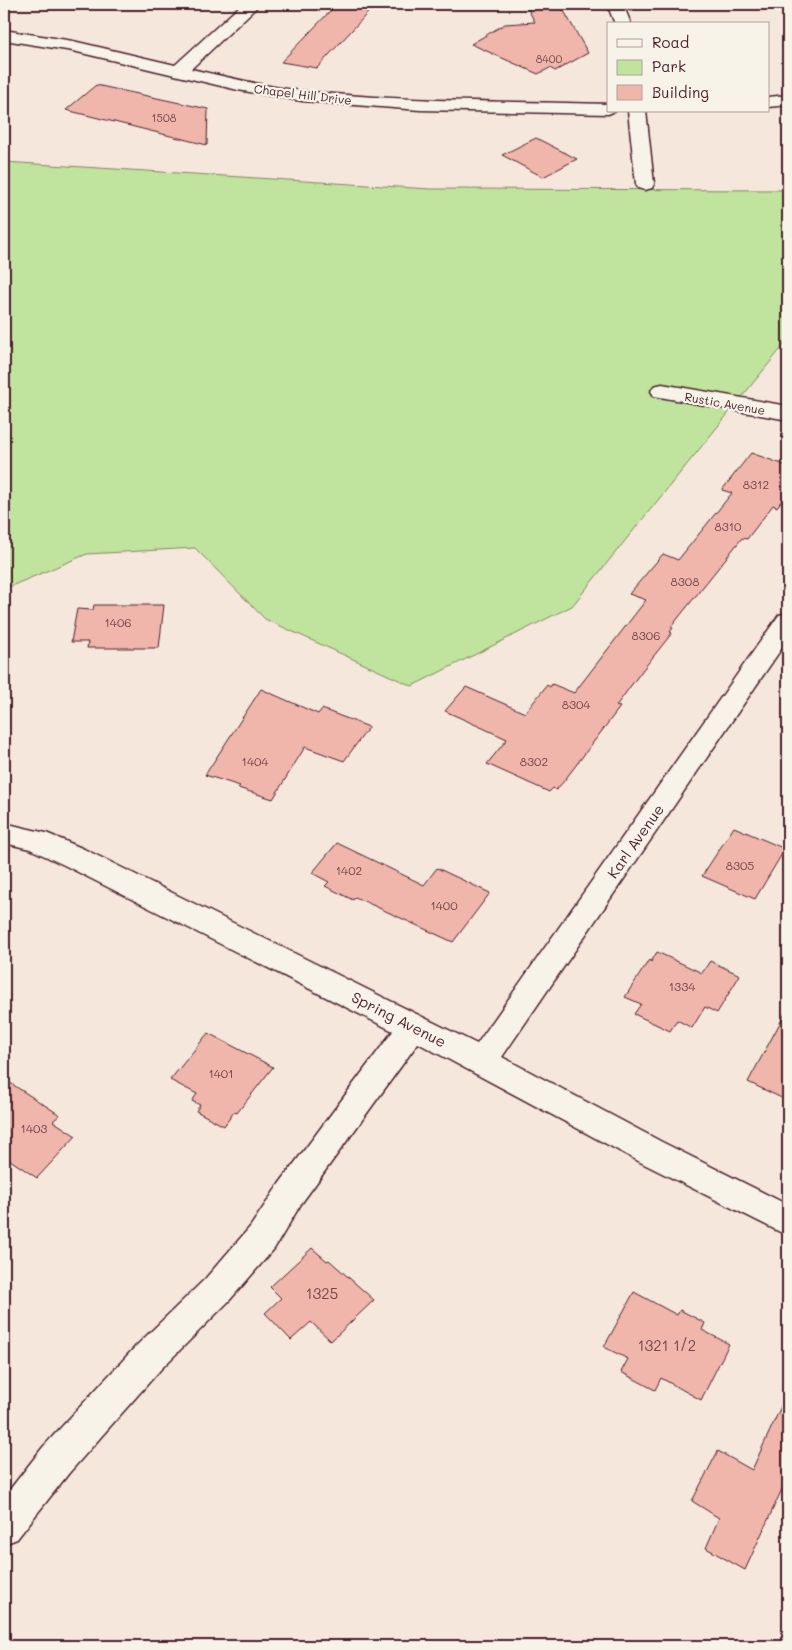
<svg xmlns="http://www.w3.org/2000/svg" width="792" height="1650" viewBox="0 0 792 1650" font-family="Mali,sans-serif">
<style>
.green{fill:#c0e49e;stroke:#858264}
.building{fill:#f0b6ac;stroke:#4a1f2b}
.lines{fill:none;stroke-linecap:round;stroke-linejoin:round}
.minor-casing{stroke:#4a1f2b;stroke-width:3}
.minor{fill:#f7f3e8;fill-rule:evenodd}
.labels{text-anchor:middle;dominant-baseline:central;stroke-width:4.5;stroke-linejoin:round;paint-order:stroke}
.far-number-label{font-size:11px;fill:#74454b}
.far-street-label{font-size:12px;fill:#4a1f2b;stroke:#f7f3e8}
.number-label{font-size:12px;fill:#74454b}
.street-label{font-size:15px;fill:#4a1f2b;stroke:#f7f3e8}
.near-number-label{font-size:15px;fill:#74454b}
</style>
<rect width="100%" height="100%" fill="#f6e7dc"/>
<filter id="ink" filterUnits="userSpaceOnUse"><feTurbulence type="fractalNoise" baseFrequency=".02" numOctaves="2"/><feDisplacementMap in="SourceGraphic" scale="10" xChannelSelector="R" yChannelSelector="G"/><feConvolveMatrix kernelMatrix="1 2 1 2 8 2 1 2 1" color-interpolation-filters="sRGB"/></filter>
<g filter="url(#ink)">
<!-- green -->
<polygon class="green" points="4,162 430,189 788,190 788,340 572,606 412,686 265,619 195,548 87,554 4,589"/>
<!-- building -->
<g class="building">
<polygon points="337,4 375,5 317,68 281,62"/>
<polygon points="525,4 560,4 588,53 555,71 550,68 538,74 471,44 505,24 535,22"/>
<polygon points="96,85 208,109 207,145 66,110"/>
<polygon points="536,138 577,159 543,177 502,155"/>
<polygon points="751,453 788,466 788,492 777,507 773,505 747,539 742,538 671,627 673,628 670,632 672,633 641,672 616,706 620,707 564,781 556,790 553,788 549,792 487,764 507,739 445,711 466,687 525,713 547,685 550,687 552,684 574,693 646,600 629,594 663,554 678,560 732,493 722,490"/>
<polygon points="94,605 164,605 159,648 87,648 88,642 71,642 77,609 93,610"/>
<polygon points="261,689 318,714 322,709 369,727 344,761 305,747 273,799 238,788 240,786 205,775"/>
<polygon points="734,827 785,849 755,899 702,876"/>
<polygon points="337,843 424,885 437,868 490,893 453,942 355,897 353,900 325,886 329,882 312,873"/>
<polygon points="657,952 702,973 710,961 740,975 717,1013 705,1007 692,1028 677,1020 670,1031 634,1014 641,1004 625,997 649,960 651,962"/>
<polygon points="788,1008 788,1101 748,1082"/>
<polygon points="208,1033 273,1067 237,1113 234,1112 224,1126 196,1111 200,1105 192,1101 197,1094 170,1080"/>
<polygon points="4,1079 60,1115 53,1121 76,1136 37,1178 4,1156"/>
<polygon points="312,1248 327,1261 329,1260 374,1300 331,1341 311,1322 291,1340 265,1313 281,1298 270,1287"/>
<polygon points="634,1292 677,1315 680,1310 705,1323 702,1330 729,1344 701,1400 661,1378 655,1390 621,1372 628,1359 604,1347"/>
<polygon points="788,1391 788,1476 745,1570 706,1548 719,1518 692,1501 718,1451 752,1470"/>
</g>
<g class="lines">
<defs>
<g id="minor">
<path d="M242 4H260L191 69C228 77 265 87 303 91 404 102 506 101 608 104V111H615L608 114 420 110 302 101 238 90 73 51 4 40V30L73 41 175 65Z"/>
<polygon points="607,4 623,4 631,24 615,24"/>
<polygon points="788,95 788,105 768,107 768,97"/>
<polygon points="628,111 646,111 654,184 652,188 645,190 638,188 636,184"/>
<polygon points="662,384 788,406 788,420 654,396 651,391 654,386"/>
<polygon points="788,613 788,639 502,1057 662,1142 788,1205 788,1236 640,1162 418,1043 301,1204 274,1249 229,1301 160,1370 69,1473 17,1539 4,1544 4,1497 43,1447 136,1346 205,1279 250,1227 279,1184 393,1031 64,865 30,849 4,843 4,823 46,833 84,849 477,1044 779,615"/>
</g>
</defs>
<!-- minor casing -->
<use href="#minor" class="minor-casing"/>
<!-- minor -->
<use href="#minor" class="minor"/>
</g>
</g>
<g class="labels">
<!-- far-number labels -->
<g class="far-number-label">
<text x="549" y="58">8400</text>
<text x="164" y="117">1508</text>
</g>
<!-- far-street labels -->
<g class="far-street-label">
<text transform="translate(303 94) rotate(7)">Chapel Hill Drive</text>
<text transform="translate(725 403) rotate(10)">Rustic Avenue</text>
</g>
<!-- number labels -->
<g class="number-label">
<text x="756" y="484">8312</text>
<text x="728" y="526">8310</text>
<text x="685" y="581">8308</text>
<text x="118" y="622">1406</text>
<text x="646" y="635">8306</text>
<text x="576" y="704">8304</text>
<text x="255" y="761">1404</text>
<text x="534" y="761">8302</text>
<text x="740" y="865">8305</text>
<text x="349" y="870">1402</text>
<text x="444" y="905">1400</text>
<text x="682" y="986">1334</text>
<text x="221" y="1073">1401</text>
<text x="34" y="1128">1403</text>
</g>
<!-- street labels -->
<g class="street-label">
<text transform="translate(635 841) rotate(-55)">Karl Avenue</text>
<text transform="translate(399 1019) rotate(27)">Spring Avenue</text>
</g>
<!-- near-number labels -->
<g class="near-number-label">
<text x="322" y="1293">1325</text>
<text x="667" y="1345">1321 1/2</text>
</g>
</g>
<!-- margin -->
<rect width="792" height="1650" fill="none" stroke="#f7f3e8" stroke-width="20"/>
<rect x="10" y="10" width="772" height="1630" fill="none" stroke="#4a1f2b" stroke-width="2" filter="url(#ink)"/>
<!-- legend -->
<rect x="607" y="22" width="162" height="90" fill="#f7f3e8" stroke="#b29e9c"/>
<rect x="617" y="39" width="25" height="8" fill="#f7f3e8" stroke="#b29e9c"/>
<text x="652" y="48" font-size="15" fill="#4a1f2b">Road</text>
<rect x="617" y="60" width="25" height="15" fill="#c0e49e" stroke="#b29e9c"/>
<text x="652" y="72" font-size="15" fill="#4a1f2b">Park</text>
<rect x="617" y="85" width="25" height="15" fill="#f0b6ac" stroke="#b29e9c"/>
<text x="652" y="98" font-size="15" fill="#4a1f2b">Building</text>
</svg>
